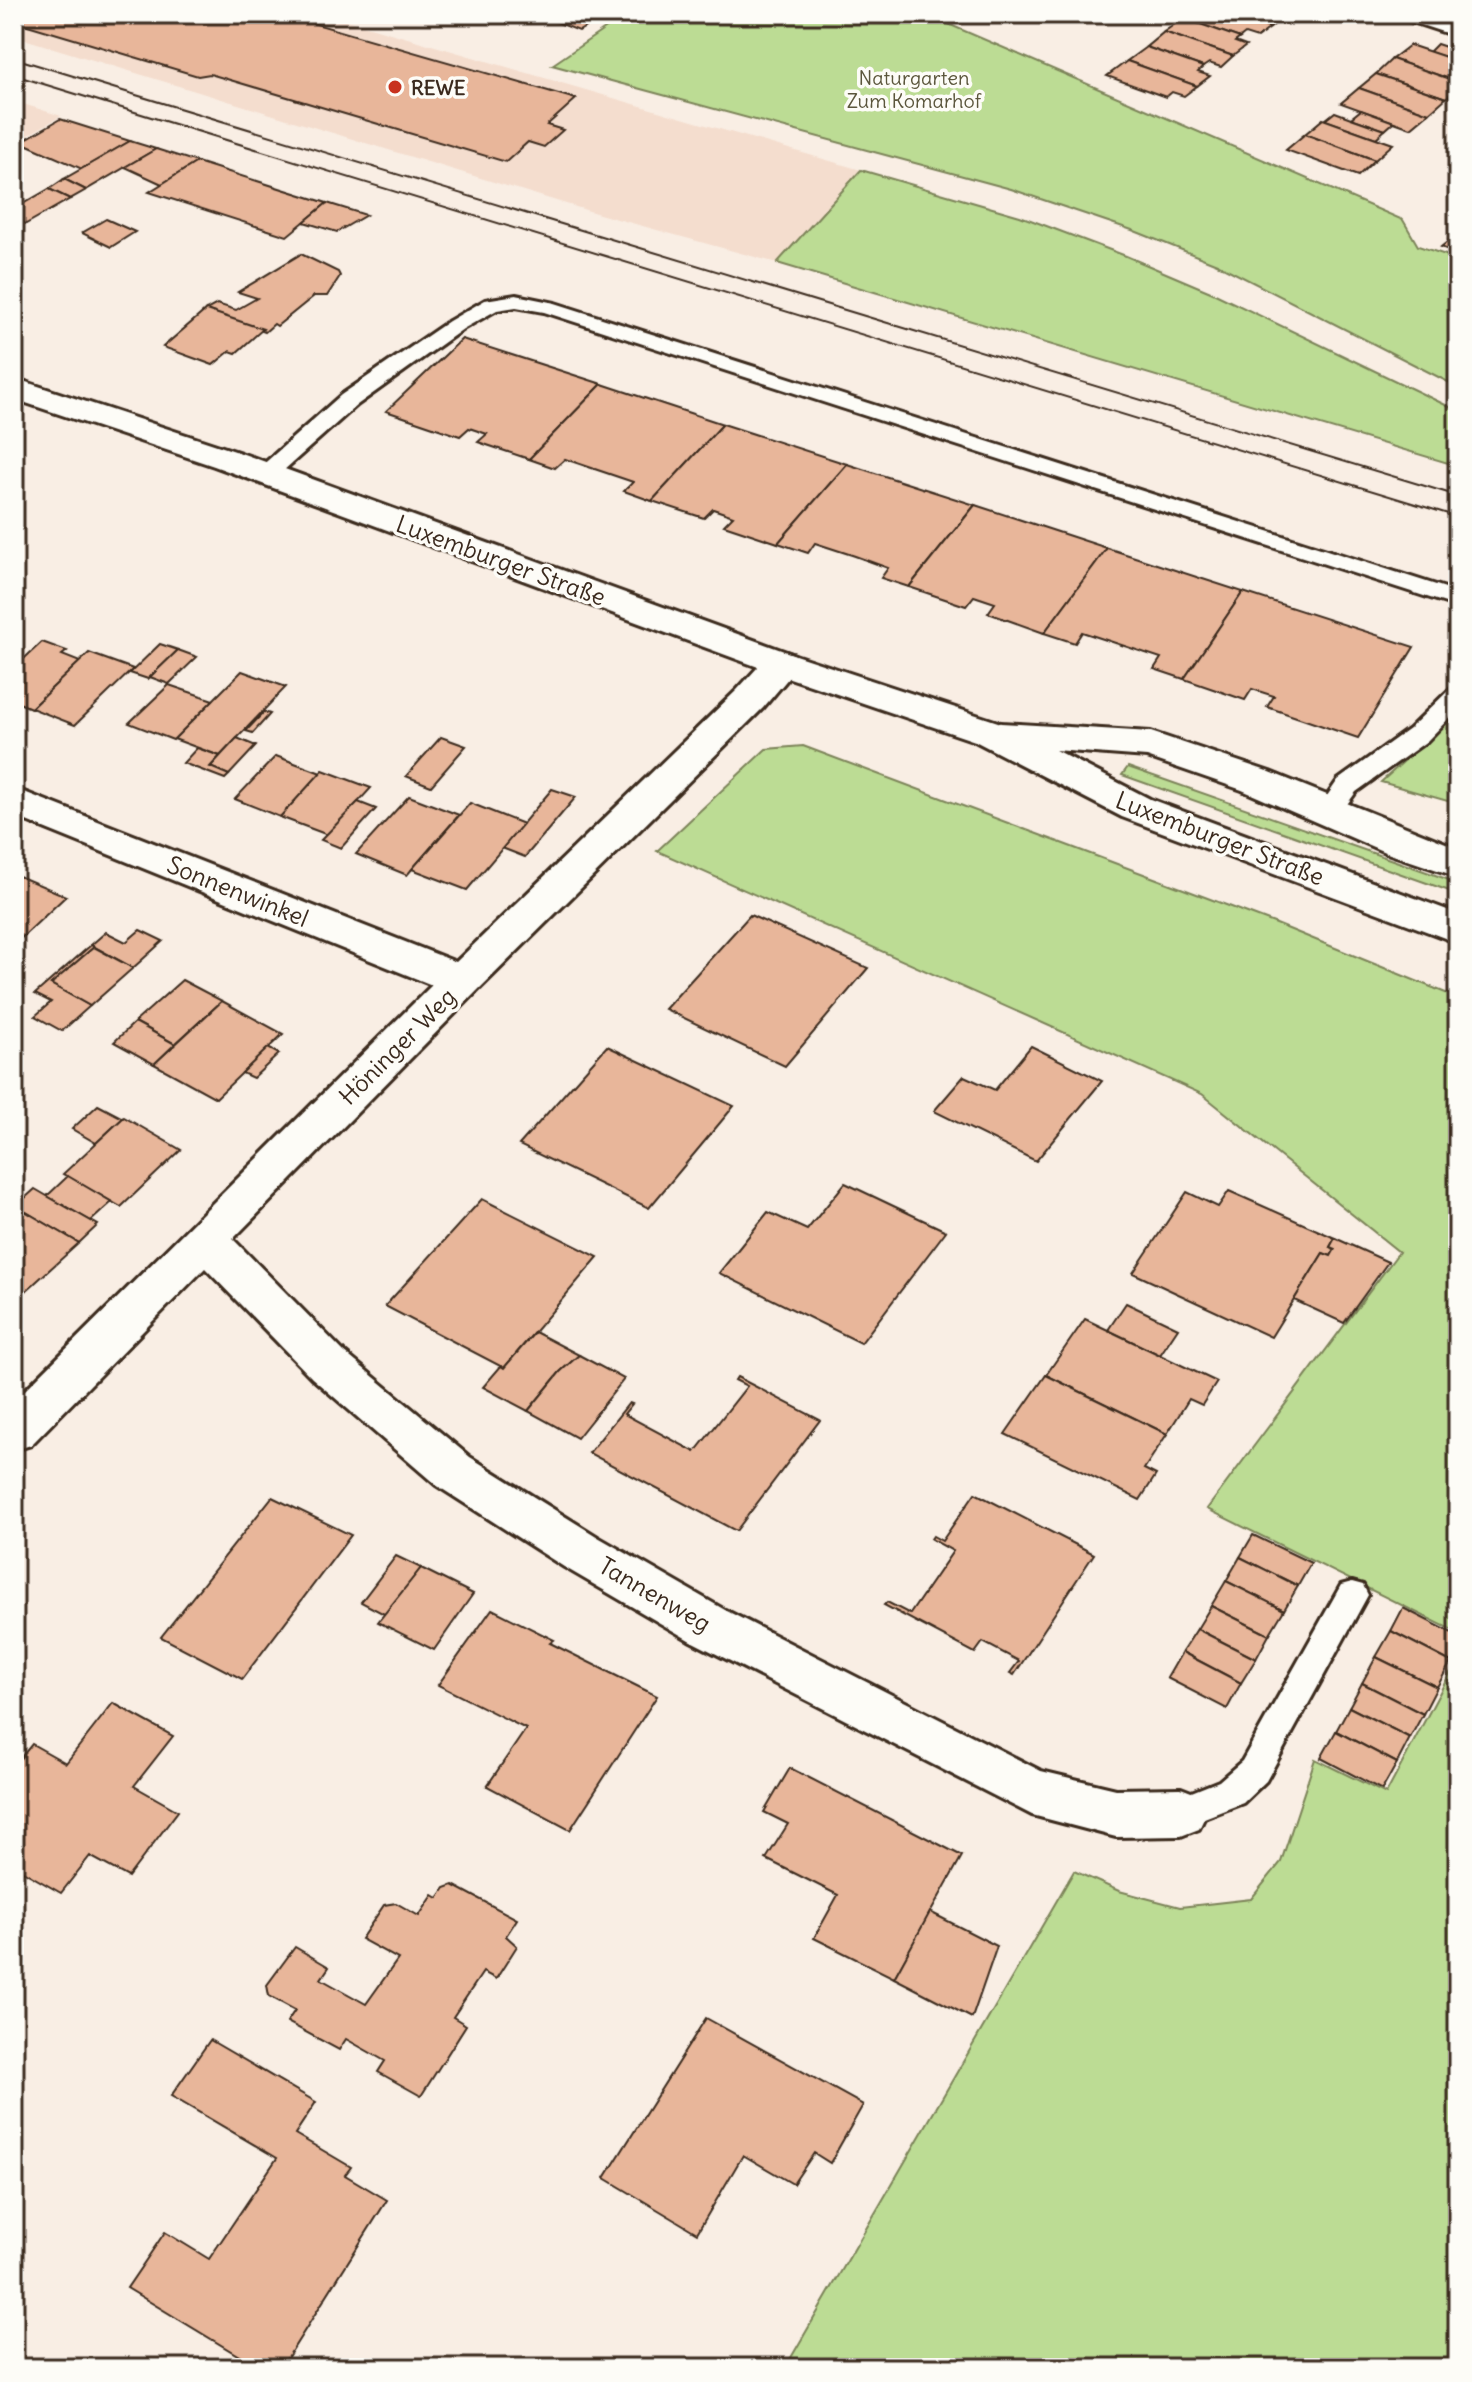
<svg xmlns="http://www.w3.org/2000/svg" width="1472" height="2382" viewBox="0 0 1472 2382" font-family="Delius,sans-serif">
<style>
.built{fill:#f4ddce}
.green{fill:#bcdc94;stroke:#7c8359;stroke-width:2}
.building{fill:#e8b69a;stroke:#3b2a1e;stroke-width:2}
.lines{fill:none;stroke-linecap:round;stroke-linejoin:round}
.lane-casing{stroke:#3b2a1e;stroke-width:6}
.street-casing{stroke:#3b2a1e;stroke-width:6}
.primary-casing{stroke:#3b2a1e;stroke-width:6}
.lane{fill:#fdfcf7;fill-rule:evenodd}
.street{fill:#fdfcf7;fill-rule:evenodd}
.primary{fill:#fdfcf7;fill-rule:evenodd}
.tram{stroke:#3b2a1e;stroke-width:2}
.poi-dot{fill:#c8321e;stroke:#fdfcf7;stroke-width:3}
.labels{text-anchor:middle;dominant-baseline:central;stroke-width:7;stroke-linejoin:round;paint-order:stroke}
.far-park-label{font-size:20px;fill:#5b563c;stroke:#fdfcf7}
.far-poi-label{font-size:20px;font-weight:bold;fill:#3b2a1e;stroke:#fdfcf7;text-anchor:start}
.street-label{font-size:24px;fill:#3b2a1e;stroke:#fdfcf7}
</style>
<rect width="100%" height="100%" fill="#f9eee4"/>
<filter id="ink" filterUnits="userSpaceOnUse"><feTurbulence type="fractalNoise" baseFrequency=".0125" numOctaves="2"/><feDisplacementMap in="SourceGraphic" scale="16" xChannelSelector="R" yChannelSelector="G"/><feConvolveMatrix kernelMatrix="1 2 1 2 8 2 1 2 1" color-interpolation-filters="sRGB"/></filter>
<g filter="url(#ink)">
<!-- built -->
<g class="built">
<polygon points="14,14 325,14 861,170 777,263 599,214 14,36"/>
<polygon points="14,101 61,116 14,143"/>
</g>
<!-- green -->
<g class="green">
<polygon points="627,14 925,14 1403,220 1418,246 1458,259 1458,387 1217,264 1132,230 1011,189 552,65"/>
<polygon points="861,170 1020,216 1126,256 1213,293 1458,411 1458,466 777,263"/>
<polygon points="1458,712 1458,804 1381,782"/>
<polygon points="803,746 1274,923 1458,998 1458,1633 1207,1509 1399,1252 1202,1094 657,851 766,749"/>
<polygon points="1128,767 1458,883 1458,894 1122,775"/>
<polygon points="1458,1658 1458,2368 785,2368 1074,1871 1119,1891 1180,1907 1251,1899 1281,1862 1315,1759 1386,1794"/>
</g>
<!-- building -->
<g class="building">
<polygon points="14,14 291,14 288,16 576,99 547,125 563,130 544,147 528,142 506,162 210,74 198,76 14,21"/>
<polygon points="536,14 607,14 579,31"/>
<polygon points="1188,14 1230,14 1270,28 1257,38 1245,34 1240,38 1183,18"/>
<polygon points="1230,14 1270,14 1282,18 1270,28"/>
<polygon points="1183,18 1240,38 1235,42 1246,46 1233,56 1164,32"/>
<polygon points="1164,32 1233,56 1221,67 1209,63 1203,67 1146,47"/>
<polygon points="1437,44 1458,51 1458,61 1429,52"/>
<polygon points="1410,45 1458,61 1458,82 1392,59"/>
<polygon points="1146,47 1203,67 1198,72 1210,76 1197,86 1127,61"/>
<polygon points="1392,59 1458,82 1458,87 1446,98 1376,74"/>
<polygon points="1127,61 1197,86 1184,96 1172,92 1166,97 1107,76"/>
<polygon points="1376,74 1446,98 1429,113 1359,88"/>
<polygon points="1359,88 1429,113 1411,128 1341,103"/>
<polygon points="1361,110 1394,122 1385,130 1351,118"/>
<polygon points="1335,112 1351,118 1385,130 1376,138 1325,120"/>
<polygon points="60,119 130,141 82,169 21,142"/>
<polygon points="1323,119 1376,138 1393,144 1375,160 1305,134"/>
<polygon points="1305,134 1375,160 1358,176 1286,150"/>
<polygon points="130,141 156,149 86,190 64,179"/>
<polygon points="156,149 197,162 162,184 125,167"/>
<polygon points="197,162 327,203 287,236 149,192"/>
<polygon points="64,179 86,190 70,199 49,189"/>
<polygon points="49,189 70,199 26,224 14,220 14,209"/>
<polygon points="327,203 366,215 337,232 304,222"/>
<polygon points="106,219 135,232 111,247 82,233"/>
<polygon points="1457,234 1458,254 1441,247"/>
<polygon points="301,254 338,272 340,276 327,296 314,296 277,326 274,324 265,332 206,310 217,304 236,310 257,298 238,292"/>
<polygon points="206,310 263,329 236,353 230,351 213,365 163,347"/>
<polygon points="462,339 602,384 529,459 478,442 487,434 469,428 460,436 386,411"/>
<polygon points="602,384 723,424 652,501 624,491 633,482 565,459 555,468 529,459"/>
<polygon points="723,424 847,464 778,543 724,525 733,516 713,509 704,518 652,501"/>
<polygon points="847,464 975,505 909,587 881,578 888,568 855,556 815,543 808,553 778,543"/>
<polygon points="975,505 1107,548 1044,633 988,613 995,603 974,596 966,606 909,587"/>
<polygon points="1107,548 1243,592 1184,679 1154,669 1161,658 1082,632 1075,643 1044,633"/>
<polygon points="1243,592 1414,647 1358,738 1267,707 1274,696 1252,689 1245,700 1184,679"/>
<polygon points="42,642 67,651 62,655 80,662 31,708 14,701 14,668"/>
<polygon points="160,644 178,650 148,679 130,673"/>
<polygon points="178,650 197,657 169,684 150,677"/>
<polygon points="89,653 133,669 75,725 31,708"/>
<polygon points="242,671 286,687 220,756 174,739"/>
<polygon points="169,685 213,700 173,740 129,723"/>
<polygon points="264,712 270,714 253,733 246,731"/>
<polygon points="441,737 466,746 431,786 406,776"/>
<polygon points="237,738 256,746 229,775 210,767"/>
<polygon points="197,748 220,756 210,767 229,775 225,779 183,763"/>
<polygon points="276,756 321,773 280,817 235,799"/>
<polygon points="323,770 371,788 328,835 280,817"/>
<polygon points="552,789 576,797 525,857 502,848"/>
<polygon points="409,796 459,815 407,875 356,854"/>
<polygon points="358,802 376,809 341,848 321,840"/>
<polygon points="470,803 523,824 467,890 412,869"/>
<polygon points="14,874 66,896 14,945"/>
<polygon points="750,915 868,968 785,1066 665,1009"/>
<polygon points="140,930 163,941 133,968 91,945 106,932 126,942"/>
<polygon points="91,945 94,947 51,984 90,1006 62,1031 35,1016 51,1002 35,994"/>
<polygon points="94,947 133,968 90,1006 51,984"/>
<polygon points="182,980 222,1001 175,1044 135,1022"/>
<polygon points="222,1001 283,1034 216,1098 154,1064"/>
<polygon points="135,1022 175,1044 154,1064 114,1042"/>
<polygon points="607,1046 734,1106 649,1208 519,1145"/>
<polygon points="1031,1046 1102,1081 1036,1161 934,1111 964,1076 995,1090"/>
<polygon points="268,1048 279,1054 253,1078 242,1073"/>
<polygon points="98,1105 123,1118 96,1143 72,1129"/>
<polygon points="124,1117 181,1150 121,1207 63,1174"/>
<polygon points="68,1176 112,1202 91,1221 47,1196"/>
<polygon points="845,1183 946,1231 861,1343 719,1273 768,1212 807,1230"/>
<polygon points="35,1189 47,1196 98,1225 79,1243 16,1206"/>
<polygon points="1229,1191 1335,1238 1330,1247 1335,1249 1331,1256 1323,1253 1271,1337 1133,1273 1187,1192 1218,1207"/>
<polygon points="482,1199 598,1257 504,1368 385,1306"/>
<polygon points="16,1206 79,1243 16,1300 14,1299"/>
<polygon points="1335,1238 1388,1262 1344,1323 1294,1300 1323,1253 1331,1256 1335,1249 1330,1247"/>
<polygon points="1126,1303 1178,1328 1160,1355 1108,1330"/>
<polygon points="1085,1319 1160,1355 1217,1382 1202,1405 1189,1399 1167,1434 1046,1375"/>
<polygon points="535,1332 579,1355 560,1372 528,1411 483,1387 501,1366 504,1368"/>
<polygon points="579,1355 624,1379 577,1438 528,1411 560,1372"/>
<polygon points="1046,1375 1167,1434 1144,1469 1156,1475 1140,1500 1005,1434"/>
<polygon points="737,1377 820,1420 736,1531 589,1453 629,1403 632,1404 624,1414 695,1452 747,1386 735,1380"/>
<polygon points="975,1493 1094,1554 1014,1675 1010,1673 1019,1661 983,1642 975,1653 884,1605 887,1602 910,1614 953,1551 931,1539 933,1536 942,1541"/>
<polygon points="272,1497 351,1535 242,1679 161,1637"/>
<polygon points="1253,1535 1311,1563 1298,1586 1240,1557"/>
<polygon points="396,1556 421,1568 386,1615 361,1602"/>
<polygon points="1240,1557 1298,1586 1284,1610 1226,1581"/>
<polygon points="421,1568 473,1594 434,1650 378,1622"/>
<polygon points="1226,1581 1284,1610 1269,1635 1211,1606"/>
<polygon points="1211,1606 1269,1635 1256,1659 1197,1629"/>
<polygon points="1403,1608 1458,1636 1458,1649 1451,1662 1391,1631"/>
<polygon points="492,1609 554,1640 550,1643 657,1696 570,1830 487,1786 526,1729 438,1685"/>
<polygon points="1197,1629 1256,1659 1241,1683 1182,1652"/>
<polygon points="1391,1631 1451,1662 1437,1687 1376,1657"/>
<polygon points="1182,1652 1241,1683 1227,1709 1167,1678"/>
<polygon points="1376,1657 1437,1687 1423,1714 1362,1683"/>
<polygon points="1362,1683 1423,1714 1410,1738 1349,1707"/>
<polygon points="113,1703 173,1736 134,1786 178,1811 128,1877 90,1856 61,1893 14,1866 14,1766 32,1744 66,1763"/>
<polygon points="1349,1707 1410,1738 1397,1763 1336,1731"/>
<polygon points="1336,1731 1397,1763 1382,1790 1321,1758"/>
<polygon points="790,1768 962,1856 894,1978 814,1938 838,1895 766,1859 788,1824 764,1812"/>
<polygon points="453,1885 517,1919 506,1936 517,1946 496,1979 483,1972 453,2017 466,2025 421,2096 378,2072 385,2061 346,2039 339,2050 287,2022 295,2010 269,1996 267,1985 295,1947 329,1967 321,1979 366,2004 398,1959 361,1939 384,1905 396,1903 419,1916 433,1895 438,1898 445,1888"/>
<polygon points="930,1912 997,1946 972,2018 894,1978"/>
<polygon points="706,2018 863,2105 830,2163 814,2153 793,2184 743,2155 697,2233 605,2178"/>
<polygon points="210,2040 316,2102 295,2134 351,2167 345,2175 387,2200 281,2368 259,2368 127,2288 165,2232 209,2259 277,2158 171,2096"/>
</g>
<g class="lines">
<defs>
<g id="lane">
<polygon points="516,295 555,303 1458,592 1458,607 544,312 516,307 497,310 463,329 357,405 274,479 258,479 255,474 258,469 341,395 449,321 485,300"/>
<polygon points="1458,687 1458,709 1427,741 1356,792 1337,818 1328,820 1319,818 1316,812 1338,780 1409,729 1450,689"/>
<polygon points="1352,1582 1363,1585 1368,1595 1266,1781 1243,1803 1181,1827 1169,1823 1164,1812 1169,1801 1219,1781 1242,1761 1341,1585"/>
</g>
<g id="street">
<polygon points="1402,14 1444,14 1458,19 1458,37 1406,20"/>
<polygon points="782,651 795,655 801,663 763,708 477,991 233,1239 344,1352 470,1457 598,1537 725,1610 1041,1771 1116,1789 1181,1788 1199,1795 1207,1812 1199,1829 1181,1836 1116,1837 1032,1815 689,1640 564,1567 436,1485 312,1378 205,1268 31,1445 14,1450 14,1401 432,985 14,816 14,788 456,962 737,690 769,655"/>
</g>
<polygon id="primary" points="14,378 238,452 795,655 1001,723 1151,732 1270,772 1458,848 1458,877 1387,853 1242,790 1147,757 1055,750 1150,799 1458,914 1458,943 1122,817 975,741 769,671 214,466 14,399"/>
</defs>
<!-- lane casing -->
<use href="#lane" class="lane-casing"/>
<!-- street casing -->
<use href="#street" class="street-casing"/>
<!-- primary casing -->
<use href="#primary" class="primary-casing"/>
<!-- lane -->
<use href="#lane" class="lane"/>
<!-- street -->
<use href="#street" class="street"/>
<!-- primary -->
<use href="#primary" class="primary"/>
<!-- tram -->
<g class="tram">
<polyline points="14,58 1458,496"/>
<polyline points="14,75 1458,517"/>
</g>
</g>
</g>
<!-- markers -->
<circle class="poi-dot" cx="395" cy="87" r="8"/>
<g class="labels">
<!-- far-park labels -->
<g class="far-park-label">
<text x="914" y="77">Naturgarten<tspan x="914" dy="23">Zum Komarhof</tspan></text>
</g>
<!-- far-poi labels -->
<g class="far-poi-label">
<text x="411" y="87">REWE</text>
</g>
<!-- street labels -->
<g class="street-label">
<text transform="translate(501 560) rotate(20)">Luxemburger Straße</text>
<text transform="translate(1220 838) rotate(21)">Luxemburger Straße</text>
<text transform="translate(238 891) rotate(22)">Sonnenwinkel</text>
<text transform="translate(397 1046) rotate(-45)">Höninger Weg</text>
<text transform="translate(655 1594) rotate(30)">Tannenweg</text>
</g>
</g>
<!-- margin -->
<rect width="1472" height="2382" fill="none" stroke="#fdfcf7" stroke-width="48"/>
<rect x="24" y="24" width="1424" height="2334" fill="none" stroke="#3b2a1e" stroke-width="3" filter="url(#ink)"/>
</svg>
